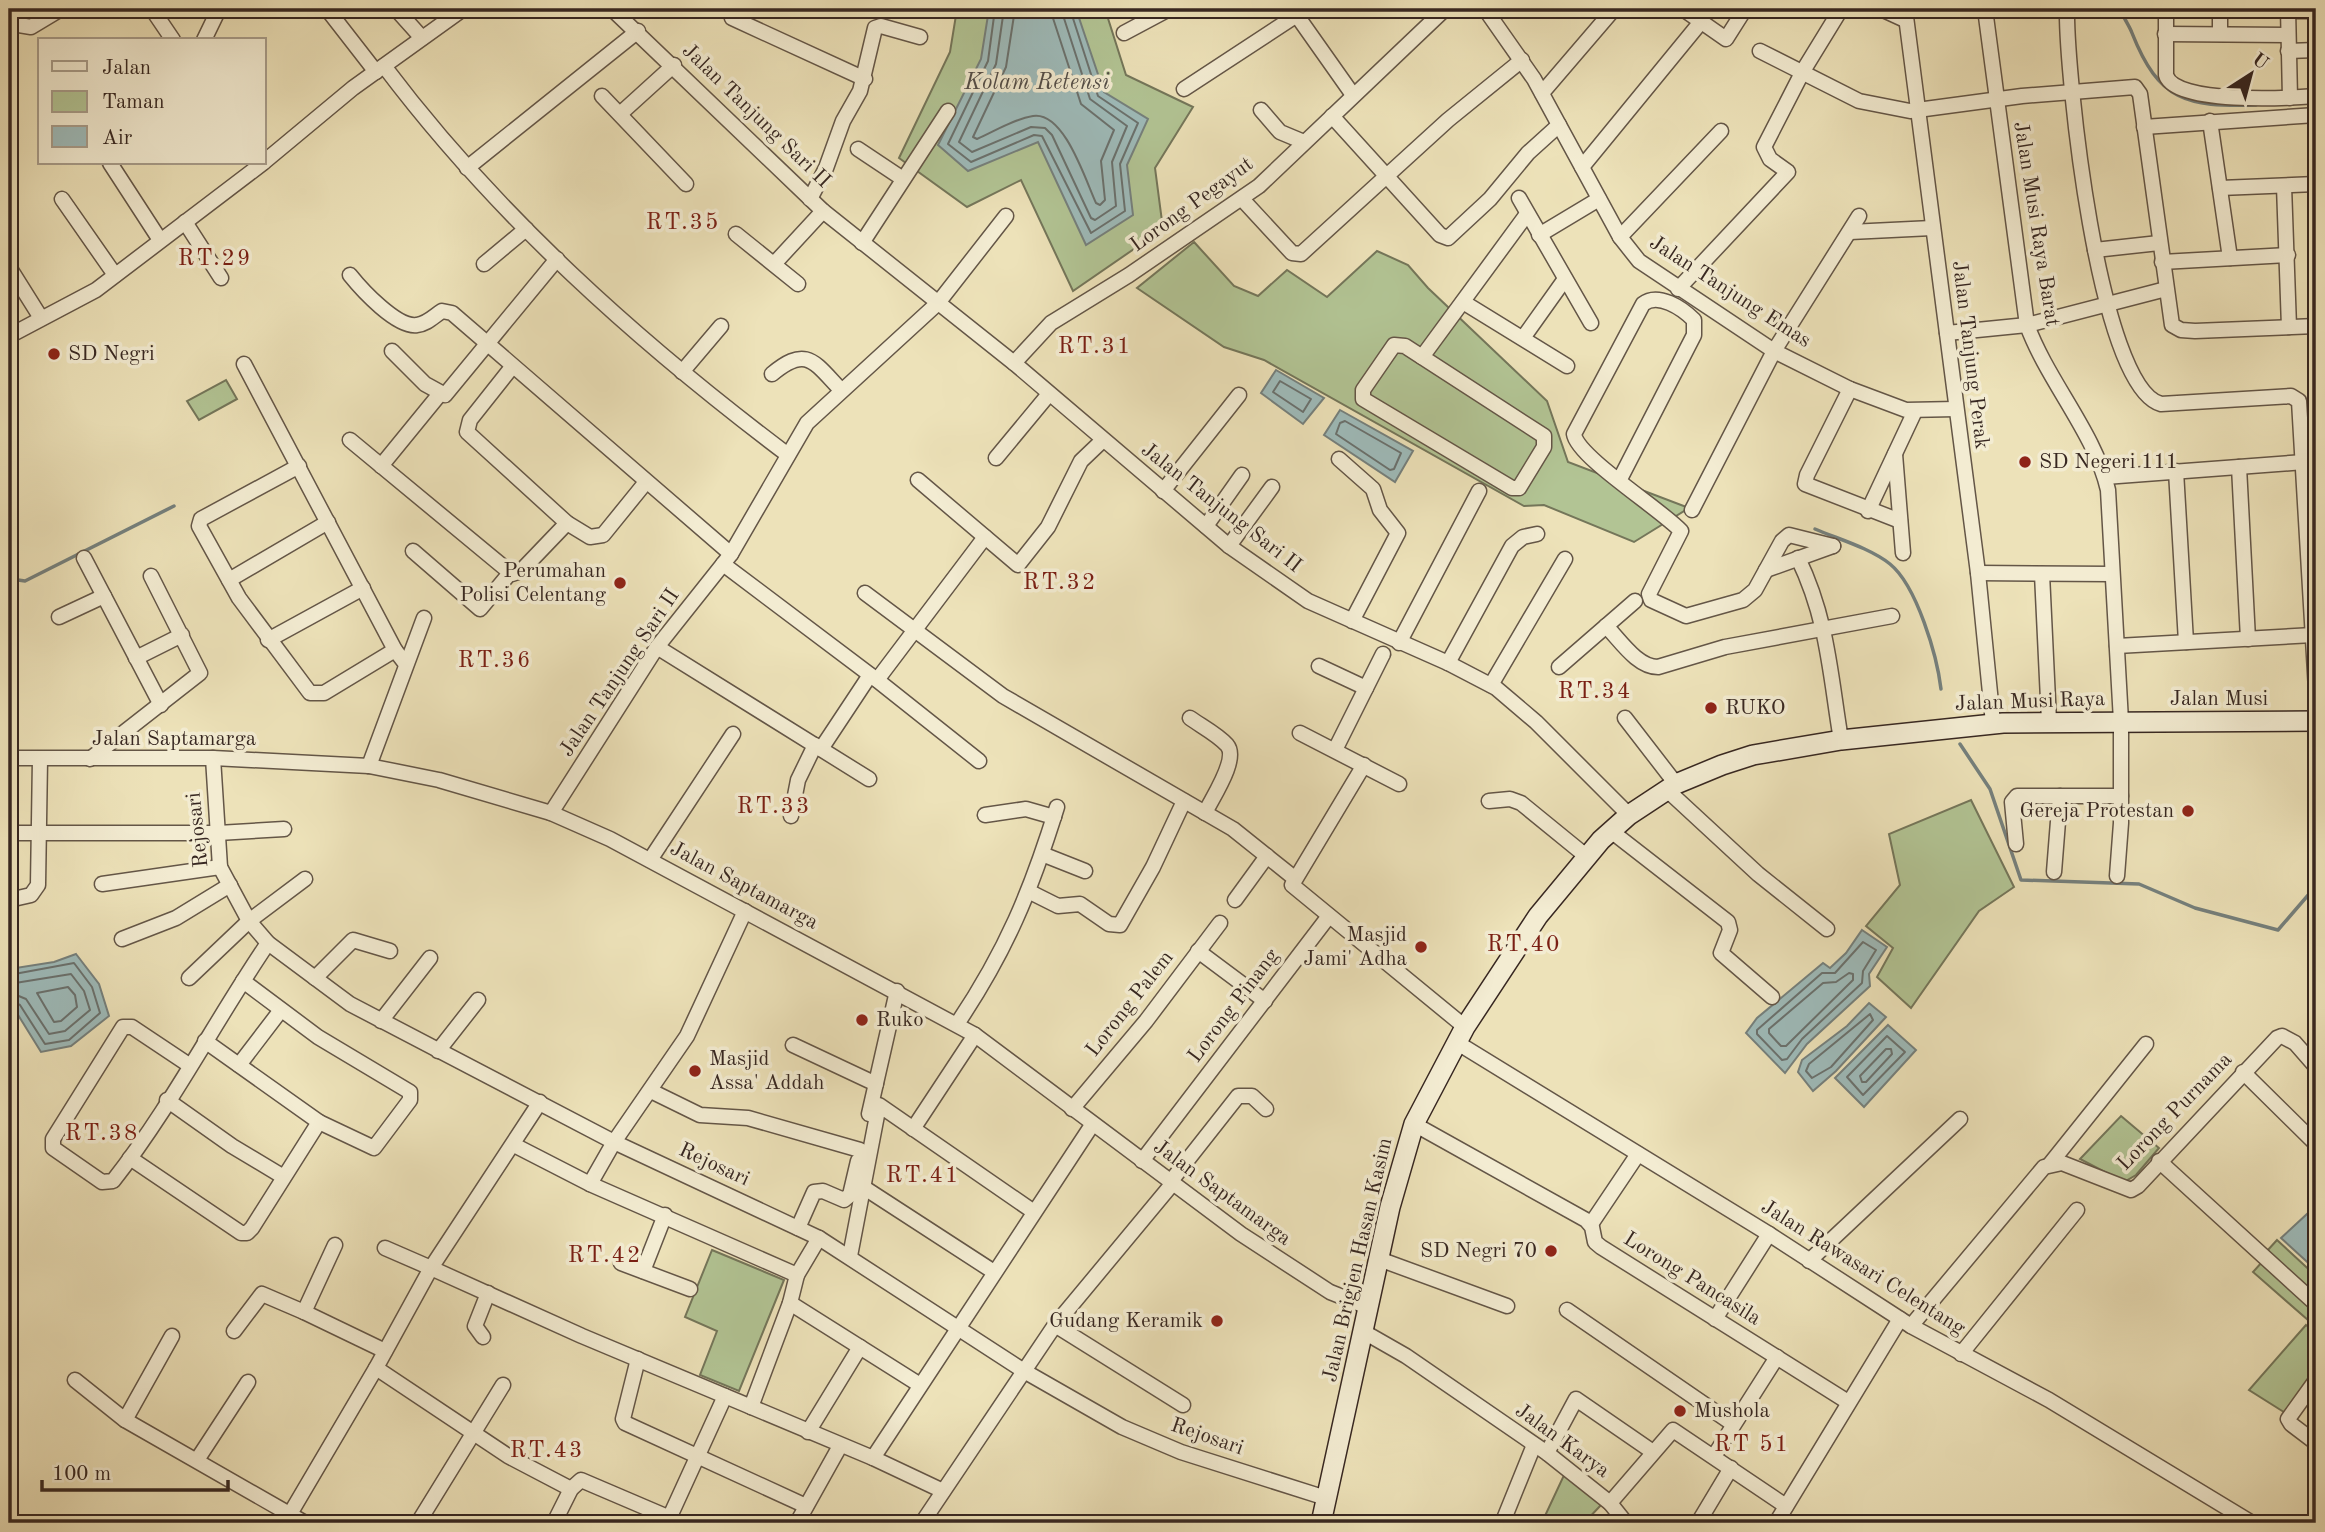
<svg xmlns="http://www.w3.org/2000/svg" width="2325" height="1532" viewBox="0 0 2325 1532" font-family="'Old Standard TT',serif">
<style>
.green{fill:#b2c494;stroke:#74765a;stroke-width:2}
.water{fill:#9ebbba;stroke:#75807d;stroke-width:2}
.lines{fill:none;stroke-linecap:round;stroke-linejoin:round}
.shore{stroke:#6a716e;stroke-width:2}
.stream{stroke:#75807d;stroke-width:3.5}
.street-casing{stroke:#645647;stroke-width:17}
.secondary-casing{stroke:#372721;stroke-width:22}
.street{stroke:#f3ecd2;stroke-width:14}
.secondary{stroke:#f3ecd2;stroke-width:19}
.poi-dot{fill:#8f2418;stroke:#f3ecd2;stroke-width:2.5}
.labels{text-anchor:middle;dominant-baseline:central;stroke-width:7;stroke-linejoin:round;paint-order:stroke}
.street-label{font-size:21px;fill:#372721;stroke:#f3ecd2}
.poi-label{font-size:21px;fill:#372721;stroke:#f3ecd2;text-anchor:start}
.water-label{font-size:23px;font-style:italic;fill:#514c47;stroke:#f3ecd2}
.neighbourhood-label{font-size:23px;letter-spacing:2px;fill:#7a1f14;stroke:#f3ecd2}
</style>
<rect width="100%" height="100%" fill="#ede2b9"/>
<filter id="stains"><feTurbulence type="fractalNoise" baseFrequency=".00286" numOctaves="4"/><feColorMatrix values="0 0 0 0 .2 0 0 0 0 .09 0 0 0 0 .02 0 0 0 .5 -.17"/></filter>
<radialGradient id="worn" r=".72"><stop offset=".6" stop-color="#630" stop-opacity="0"/><stop offset="1" stop-color="#630" stop-opacity=".3"/></radialGradient>
<!-- green -->
<g class="green">
<polygon points="957,9 1105,9 1126,75 1193,107 1155,168 1163,229 1073,291 1021,180 967,207 899,158 950,52"/>
<polygon points="1194,242 1234,286 1258,296 1287,270 1327,297 1377,251 1408,265 1428,288 1547,401 1568,462 1689,508 1634,542 1544,505 1524,506 1264,360 1224,347 1137,288"/>
<polygon points="226,380 237,399 199,420 187,401"/>
<polygon points="1971,800 2014,887 1979,911 1911,1008 1877,977 1893,948 1866,926 1900,885 1889,834"/>
<polygon points="2121,1116 2159,1148 2136,1175 2124,1182 2080,1159"/>
<polygon points="2277,1240 2316,1276 2316,1294 2267,1251"/>
<polygon points="712,1250 784,1280 739,1391 700,1375 717,1331 685,1317"/>
<polygon points="2263,1261 2316,1306 2316,1327 2253,1272"/>
<polygon points="2306,1325 2316,1333 2316,1373 2287,1414 2249,1390"/>
<polygon points="1565,1473 1602,1504 1584,1523 1551,1523 1544,1518"/>
</g>
<!-- water -->
<g class="water">
<polygon points="989,9 1076,9 1104,92 1148,119 1127,165 1133,215 1086,245 1038,142 968,171 938,145 981,59"/>
<polygon points="1276,370 1324,398 1303,424 1261,393"/>
<polygon points="1340,410 1413,451 1395,482 1324,435"/>
<polygon points="1862,930 1887,947 1869,974 1870,986 1807,1044 1785,1073 1746,1033 1757,1018 1823,963 1830,968 1846,953"/>
<polygon points="76,954 99,984 109,1016 71,1046 41,1052 15,1010 9,1006 9,969 54,962"/>
<polygon points="1869,1003 1886,1017 1836,1071 1813,1091 1798,1072 1802,1060 1847,1026"/>
<polygon points="1888,1025 1916,1050 1864,1107 1835,1078"/>
<polygon points="2307,1214 2316,1223 2316,1270 2281,1238"/>
</g>
<g class="lines">
<!-- shore -->
<g class="shore">
<polyline points="995,9 988,61 948,144 971,162 1034,135 1042,136 1091,233 1125,211 1120,164 1138,123 1098,96 1070,9"/>
<polyline points="1004,9 996,64 959,142 972,152 1031,127 1045,128 1052,135 1091,218 1095,220 1116,206 1112,162 1127,126 1090,99 1061,9"/>
<path d="M1015 9 1006 67 973 137 977 139C995 131 1014 119 1033 116 1064 111 1085 179 1096 203L1100 205 1105 200 1101 161 1114 130 1081 104 1050 9"/>
<polygon points="1280,381 1311,399 1303,412 1273,392"/>
<polygon points="1345,421 1401,453 1394,469 1390,470 1336,434 1340,423"/>
<polygon points="1863,942 1876,950 1863,971 1862,983 1802,1039 1787,1059 1782,1060 1757,1034 1757,1030 1822,973 1835,973"/>
<polygon points="1849,973 1853,974 1853,980 1786,1046 1781,1046 1769,1033 1769,1029 1823,983 1836,982"/>
<polyline points="9,975 74,963 92,987 100,1013 69,1040 45,1044 20,1005 9,1000"/>
<polyline points="9,984 71,974 84,991 90,1010 65,1031 49,1034 26,999 9,992"/>
<polygon points="68,987 75,995 77,1007 61,1021 54,1022 37,993"/>
<polygon points="1870,1014 1873,1020 1831,1067 1812,1078 1806,1071 1809,1064"/>
<polygon points="1887,1036 1905,1052 1863,1095 1847,1077"/>
<polygon points="1886,1049 1891,1049 1892,1054 1866,1082 1862,1082 1860,1076"/>
</g>
<!-- stream -->
<g class="stream">
<path d="M2121 9C2123 18 2129 25 2132 33 2159 101 2186 107 2256 105"/>
<path d="M1815 529C1838 539 1870 548 1890 564 1917 586 1937 656 1941 689"/>
<polyline points="9,585 18,580 25,581 174,506"/>
<polyline points="1960,744 1990,789 2021,880 2139,884 2195,908 2278,930 2316,886"/>
</g>
<defs>
<g id="street">
<polyline points="152,9 173,40"/>
<polyline points="327,9 376,72"/>
<polyline points="396,9 422,38"/>
<polyline points="612,9 823,211 1014,363 1229,546 1308,601 1448,663 1496,688 1536,722 1629,815"/>
<polyline points="1485,9 1534,79 1620,237 1639,261 1774,351 1850,389 1906,410 1956,409"/>
<polyline points="1683,9 1726,39 1745,9"/>
<polyline points="1881,9 1905,20"/>
<polyline points="1905,9 1978,573 1993,723"/>
<path d="M1985 9 2027 325C2048 382 2095 433 2108 490L2121 721V823L2117 876"/>
<path d="M2067 9C2066 71 2098 387 2161 404L2291 396 2299 401 2316 690"/>
<path d="M2166 9V75C2174 105 2290 98 2316 96"/>
<polyline points="2288,9 2290,98"/>
<polyline points="1293,10 1353,95"/>
<polyline points="2288,11 2316,11"/>
<polyline points="9,12 19,25 31,27 61,9"/>
<polyline points="732,18 865,79"/>
<polyline points="1124,33 1169,9"/>
<polyline points="2165,34 2288,35"/>
<polyline points="2220,34 2220,9"/>
<polyline points="204,40 219,9"/>
<polyline points="1760,51 1859,101 1910,111 2022,96 2135,87 2140,94 2172,325 2181,330 2195,331 2316,326"/>
<polyline points="2288,51 2316,50"/>
<path d="M384 66C497 216 638 342 788 455"/>
<polyline points="1184,89 1297,15"/>
<polyline points="1542,93 1614,9"/>
<polyline points="602,96 686,184"/>
<polyline points="1261,110 1280,132 1304,142"/>
<polyline points="620,114 674,65"/>
<polyline points="1332,116 1440,235 1448,238 1490,199 1528,153 1559,125"/>
<polyline points="2210,121 2230,258"/>
<polyline points="2144,127 2316,115"/>
<polyline points="858,149 903,179"/>
<polyline points="264,162 353,88 463,9"/>
<polyline points="110,163 160,240"/>
<polyline points="1582,167 1700,23"/>
<polyline points="467,168 638,31"/>
<polyline points="2284,186 2289,327"/>
<polyline points="2220,188 2316,184"/>
<polyline points="1519,198 1591,323"/>
<polyline points="62,199 115,275"/>
<polyline points="810,199 826,168 843,121 860,91 875,28 881,26 920,37"/>
<polyline points="1242,199 1292,253 1301,254 1448,120 1522,60"/>
<polyline points="185,222 221,278"/>
<polyline points="1850,232 1932,228"/>
<polyline points="736,234 798,284"/>
<polyline points="1539,235 1599,199"/>
<polyline points="1620,237 1721,131"/>
<polyline points="862,243 948,111"/>
<polyline points="2095,250 2159,243"/>
<polyline points="2162,262 2288,255"/>
<polyline points="484,264 526,229"/>
<polyline points="774,264 823,211"/>
<polyline points="9,267 41,318"/>
<path d="M350 275C362 290 397 328 417 325 427 324 434 316 442 311L452 313 731 554"/>
<polyline points="1678,289 1788,172 1770,159 1764,147 1803,71 1841,9"/>
<polyline points="1463,302 1567,366"/>
<polyline points="1947,333 2027,325 2166,289"/>
<polyline points="9,336 96,290 263,163"/>
<polyline points="1523,338 1565,279"/>
<polygon points="1394,345 1405,346 1422,357 1544,436 1544,447 1519,488 1512,488 1363,399 1363,390"/>
<polyline points="392,351 425,384 445,395 557,259"/>
<polyline points="1422,357 1527,214"/>
<polyline points="1014,363 1051,323 1129,275 1259,186 1445,9"/>
<polyline points="244,364 395,650 405,663"/>
<polyline points="512,367 470,420 467,432 567,523 590,537 603,535 646,482"/>
<polyline points="682,372 721,326"/>
<path d="M772 374C807 345 814 362 841 390"/>
<polyline points="1850,389 1807,475 1805,484 1900,521"/>
<polyline points="350,440 512,574 521,571 567,523"/>
<polyline points="1895,454 1903,553"/>
<polyline points="996,458 1049,394"/>
<polyline points="1339,459 1373,489 1380,510 1398,533 1352,621"/>
<polyline points="299,466 201,519 199,526 239,598 310,693 324,693 395,650"/>
<polyline points="381,466 439,395"/>
<polyline points="2239,467 2248,639"/>
<polyline points="2176,471 2186,642"/>
<polyline points="2105,477 2304,462"/>
<polyline points="918,480 1018,565 1048,527 1081,461 1103,440"/>
<path d="M1619 481 1694 335V320C1682 308 1658 292 1643 304L1574 434C1577 457 1662 510 1681 531L1649 594 1651 600 1686 616 1743 600 1755 590 1782 541 1789 535 1833 546"/>
<polyline points="1163,491 1239,395"/>
<polyline points="1692,510 1774,351 1859,216"/>
<polyline points="1868,511 1915,411"/>
<polyline points="1206,526 1242,475"/>
<polyline points="1229,546 1272,487"/>
<polyline points="413,551 480,609 510,573"/>
<polyline points="84,558 161,705"/>
<path d="M1798 558C1828 620 1830 674 1841 740"/>
<polyline points="723,564 877,680 979,761"/>
<polyline points="1766,570 1833,546"/>
<polyline points="1978,573 2112,574"/>
<polyline points="2042,574 2049,721"/>
<polyline points="229,580 328,522"/>
<polyline points="865,593 1003,696 1233,829 1293,877"/>
<polyline points="59,617 104,596"/>
<path d="M1606 626C1620 640 1637 667 1658 667L1725 647 1892 616"/>
<polyline points="268,640 363,588"/>
<polyline points="1399,643 1479,491"/>
<polyline points="2117,646 2313,635"/>
<polyline points="657,647 869,779"/>
<polyline points="136,658 182,635"/>
<polyline points="1448,663 1512,546 1523,537 1537,534"/>
<polyline points="1319,666 1366,688"/>
<polyline points="1559,667 1635,601"/>
<polyline points="877,680 985,537"/>
<polyline points="1491,685 1565,559"/>
<path d="M1190 718C1201 726 1217 734 1227 745 1239 759 1212 798 1205 813"/>
<polyline points="1625,718 1676,784"/>
<polyline points="1300,733 1399,784"/>
<polyline points="821,749 870,675"/>
<polyline points="1335,750 1383,654"/>
<polyline points="9,758 213,758 369,766 439,780 551,813 610,839 975,1035 1241,1234 1330,1292 1368,1307"/>
<polyline points="213,758 220,867 249,921 268,943 350,1004 614,1142 819,1238 1024,1371 1122,1427 1181,1452 1326,1498"/>
<polyline points="90,759 200,673 151,576"/>
<polyline points="1364,765 1292,885 1465,1027"/>
<polyline points="369,766 424,618"/>
<polyline points="1666,789 1758,874 1827,929"/>
<polyline points="1489,801 1510,799 1521,803 1586,856"/>
<polyline points="551,813 657,647 731,554 807,423 938,303 1006,216"/>
<polyline points="985,815 1026,809 1054,817"/>
<polyline points="791,816 798,780 815,745"/>
<polyline points="1611,831 1728,922 1730,930 1721,953 1772,997"/>
<polyline points="9,833 218,833 284,829"/>
<polyline points="2016,844 2012,802 2017,796 2121,796"/>
<polyline points="1042,854 1085,871"/>
<polyline points="650,860 733,734"/>
<polyline points="2054,872 2060,796"/>
<polyline points="102,884 220,867"/>
<polyline points="1030,892 1058,906 1080,904 1109,924 1120,925 1153,867 1184,801"/>
<polyline points="9,900 31,895 38,885 40,759"/>
<polyline points="1235,900 1267,856"/>
<polyline points="122,939 176,918 230,885"/>
<polyline points="1198,951 1265,1001"/>
<polyline points="189,978 249,921 305,879"/>
<polyline points="315,978 353,940 390,951"/>
<polyline points="243,981 318,1037 410,1092 410,1100 374,1148 319,1122"/>
<polyline points="381,1021 430,958"/>
<path d="M957 1024C1006 951 1031 891 1057 807"/>
<polyline points="1456,1042 1769,1234 1911,1326 2049,1400 2252,1523"/>
<polyline points="793,1045 876,1084"/>
<polyline points="438,1051 478,1000"/>
<path d="M189 1065 132 1027H123L53 1139V1148L102 1182 113 1181C171 1107 215 1021 268 943"/>
<polyline points="239,1065 281,1010"/>
<polyline points="2243,1072 2316,1144"/>
<polyline points="651,1091 700,1115 748,1118 860,1150"/>
<polyline points="167,1100 232,1146 282,1176"/>
<polyline points="540,1102 431,1268 582,1336 873,1458"/>
<polyline points="1072,1109 1146,1021 1220,923"/>
<polyline points="869,1114 897,991"/>
<polyline points="1414,1124 1586,1220 1592,1227 1595,1242 1601,1247 1848,1402"/>
<polyline points="913,1129 975,1035"/>
<polyline points="514,1145 590,1184 797,1275 790,1303 751,1407"/>
<polyline points="130,1158 241,1233 247,1233 252,1228 319,1122 205,1041"/>
<polyline points="1142,1161 1329,916"/>
<polyline points="2159,1161 2316,1304"/>
<polyline points="2050,1164 2146,1044"/>
<polyline points="1171,1181 1238,1096 1252,1096 1266,1109"/>
<polyline points="590,1184 614,1142 687,1036 745,911"/>
<polyline points="863,1187 994,1272"/>
<polyline points="1591,1224 1638,1154"/>
<polyline points="798,1228 814,1192 823,1191 844,1200 850,1195 858,1161"/>
<polyline points="335,1245 304,1312 385,1351"/>
<polyline points="385,1248 431,1268 376,1368 508,1456 571,1489"/>
<polyline points="850,1256 879,1105 1034,1212"/>
<polyline points="1379,1259 1507,1306"/>
<polyline points="1809,1261 1960,1119"/>
<polyline points="621,1263 690,1289"/>
<polyline points="643,1271 665,1215"/>
<polyline points="797,1275 819,1238"/>
<polyline points="790,1303 920,1385"/>
<polyline points="1567,1310 1733,1424"/>
<polyline points="1715,1319 1769,1234"/>
<polyline points="1055,1325 1183,1405"/>
<polyline points="1911,1326 2044,1167 2062,1163 2131,1190 2138,1186 2277,1038 2282,1036 2295,1043 2316,1067"/>
<polyline points="234,1331 262,1294 304,1312"/>
<polyline points="1364,1332 1406,1356 1547,1453 1610,1503 1673,1430 1786,1506"/>
<polyline points="483,1337 475,1326 488,1293"/>
<polyline points="1961,1354 2077,1210"/>
<polyline points="638,1359 623,1419 625,1423 806,1506"/>
<polyline points="75,1380 125,1420 305,1523"/>
<polyline points="2316,1380 2288,1419 2291,1424 2316,1443"/>
<polyline points="125,1420 172,1336"/>
<polyline points="808,1432 860,1347"/>
<polyline points="1547,1453 1576,1399 1653,1452"/>
<polyline points="1714,1456 1777,1357"/>
<polyline points="197,1460 248,1382"/>
<polyline points="943,1491 873,1458 1092,1125"/>
<polyline points="1610,1503 1626,1523"/>
<polyline points="290,1514 376,1368"/>
<polyline points="1504,1519 1534,1445"/>
<polyline points="418,1523 503,1385"/>
<polyline points="554,1523 571,1489 581,1480 670,1518"/>
<polyline points="667,1523 725,1396"/>
<polyline points="797,1523 840,1446"/>
<polyline points="922,1523 1055,1325 1173,1183"/>
<polyline points="1698,1523 1731,1468"/>
<polyline points="1776,1523 1900,1319"/>
<polyline points="2315,1523 2316,1522"/>
</g>
<polyline id="secondary" points="1321,1523 1390,1207 1414,1124 1465,1027 1538,916 1601,840 1629,815 1676,784 1722,765 1753,755 1841,740 2003,723 2316,721"/>
</defs>
<!-- street casing -->
<use href="#street" class="street-casing"/>
<!-- secondary casing -->
<use href="#secondary" class="secondary-casing"/>
<!-- street -->
<use href="#street" class="street"/>
<!-- secondary -->
<use href="#secondary" class="secondary"/>
</g>
<!-- markers -->
<g class="poi-dot">
<circle cx="54" cy="354" r="7"/>
<circle cx="2025" cy="462" r="7"/>
<circle cx="620" cy="583" r="7"/>
<circle cx="1711" cy="708" r="7"/>
<circle cx="2188" cy="811" r="7"/>
<circle cx="1421" cy="947" r="7"/>
<circle cx="862" cy="1020" r="7"/>
<circle cx="695" cy="1071" r="7"/>
<circle cx="1551" cy="1251" r="7"/>
<circle cx="1217" cy="1321" r="7"/>
<circle cx="1680" cy="1411" r="7"/>
</g>
<g class="labels">
<!-- street labels -->
<g class="street-label">
<text transform="translate(756 116) rotate(44)">Jalan Tanjung Sari II</text>
<text transform="translate(1192 205) rotate(-36)">Lorong Pegayut</text>
<text transform="translate(2036 224) rotate(81)">Jalan Musi Raya Barat</text>
<text transform="translate(1730 292) rotate(33)">Jalan Tanjung Emas</text>
<text transform="translate(1970 355) rotate(83)">Jalan Tanjung Perak</text>
<text transform="translate(1221 508) rotate(38)">Jalan Tanjung Sari II</text>
<text transform="translate(620 673) rotate(-56)">Jalan Tanjung Sari II</text>
<text x="2219" y="699">Jalan Musi</text>
<text transform="translate(2030 702) rotate(-2)">Jalan Musi Raya</text>
<text x="174" y="739">Jalan Saptamarga</text>
<text transform="translate(198 830) rotate(-96)">Rejosari</text>
<text transform="translate(744 886) rotate(28)">Jalan Saptamarga</text>
<text transform="translate(1130 1004) rotate(-52)">Lorong Palem</text>
<text transform="translate(1234 1006) rotate(-53)">Lorong Pinang</text>
<text transform="translate(2175 1112) rotate(-46)">Lorong Purnama</text>
<text transform="translate(714 1165) rotate(25)">Rejosari</text>
<text transform="translate(1222 1193) rotate(36)">Jalan Saptamarga</text>
<text transform="translate(1358 1260) rotate(-77)">Jalan Brigjen Hasan Kasim</text>
<text transform="translate(1863 1268) rotate(32)">Jalan Rawasari Celentang</text>
<text transform="translate(1692 1279) rotate(32)">Lorong Pancasila</text>
<text transform="translate(1207 1437) rotate(19)">Rejosari</text>
<text transform="translate(1562 1441) rotate(36)">Jalan Karya</text>
</g>
<!-- poi labels -->
<g class="poi-label">
<text x="68" y="354">SD Negri</text>
<text x="2039" y="462">SD Negeri 111</text>
<text x="606" y="571" text-anchor="end">Perumahan<tspan x="606" dy="24">Polisi Celentang</tspan></text>
<text x="1725" y="708">RUKO</text>
<text x="2174" y="811" text-anchor="end">Gereja Protestan</text>
<text x="1407" y="935" text-anchor="end">Masjid<tspan x="1407" dy="24">Jami' Adha</tspan></text>
<text x="876" y="1020">Ruko</text>
<text x="709" y="1059">Masjid<tspan x="709" dy="24">Assa' Addah</tspan></text>
<text x="1537" y="1251" text-anchor="end">SD Negri 70</text>
<text x="1203" y="1321" text-anchor="end">Gudang Keramik</text>
<text x="1694" y="1411">Mushola</text>
</g>
<!-- water labels -->
<g class="water-label">
<text x="1037" y="82">Kolam Retensi</text>
</g>
<!-- neighbourhood labels -->
<g class="neighbourhood-label">
<text x="683" y="222">RT.35</text>
<text x="215" y="258">RT.29</text>
<text x="1095" y="346">RT.31</text>
<text x="1060" y="582">RT.32</text>
<text x="495" y="660">RT.36</text>
<text x="1595" y="691">RT.34</text>
<text x="774" y="806">RT.33</text>
<text x="1524" y="944">RT.40</text>
<text x="102" y="1133">RT.38</text>
<text x="923" y="1175">RT.41</text>
<text x="605" y="1255">RT.42</text>
<text x="1752" y="1444">RT 51</text>
<text x="547" y="1450">RT.43</text>
</g>
</g>
<!-- margin -->
<rect width="2325" height="1532" fill="none" stroke="#ede2b9" stroke-width="35"/>
<rect x="10" y="10" width="2304" height="1511" fill="none" stroke="#372721" stroke-width="3.5"/>
<rect x="18" y="18" width="2290" height="1497" fill="none" stroke="#372721" stroke-width="2"/>
<!-- legend -->
<rect x="38" y="38" width="228" height="126" fill="#f3ecd2" stroke="#a89d8b" stroke-width="2"/>
<rect x="52" y="61" width="35" height="10" fill="#f3ecd2" stroke="#a89d8b" stroke-width="2"/>
<text x="102" y="74" font-size="21" fill="#372721">Jalan</text>
<rect x="52" y="91" width="35" height="21" fill="#b2c494" stroke="#a89d8b" stroke-width="2"/>
<text x="102" y="108" font-size="21" fill="#372721">Taman</text>
<rect x="52" y="126" width="35" height="21" fill="#9ebbba" stroke="#a89d8b" stroke-width="2"/>
<text x="102" y="144" font-size="21" fill="#372721">Air</text>
<!-- north arrow -->
<g transform="translate(2251 74) rotate(36)" stroke="#f3ecd2" stroke-width="5" paint-order="stroke">
<path d="M0-5L12 26L0 18L-12 26Z" fill="#372721"/>
<text y="-10" font-size="19" font-weight="bold" text-anchor="middle" fill="#372721">U</text>
</g>
<!-- scale -->
<path d="M42 1480v10h186v-10" fill="none" stroke="#372721" stroke-width="3.5"/>
<text x="52" y="1480" font-size="21" fill="#372721" stroke="#f3ecd2" stroke-width="5" paint-order="stroke">100 m</text>
<rect width="100%" height="100%" filter="url(#stains)"/>
<rect width="100%" height="100%" fill="url(#worn)"/>
</svg>
